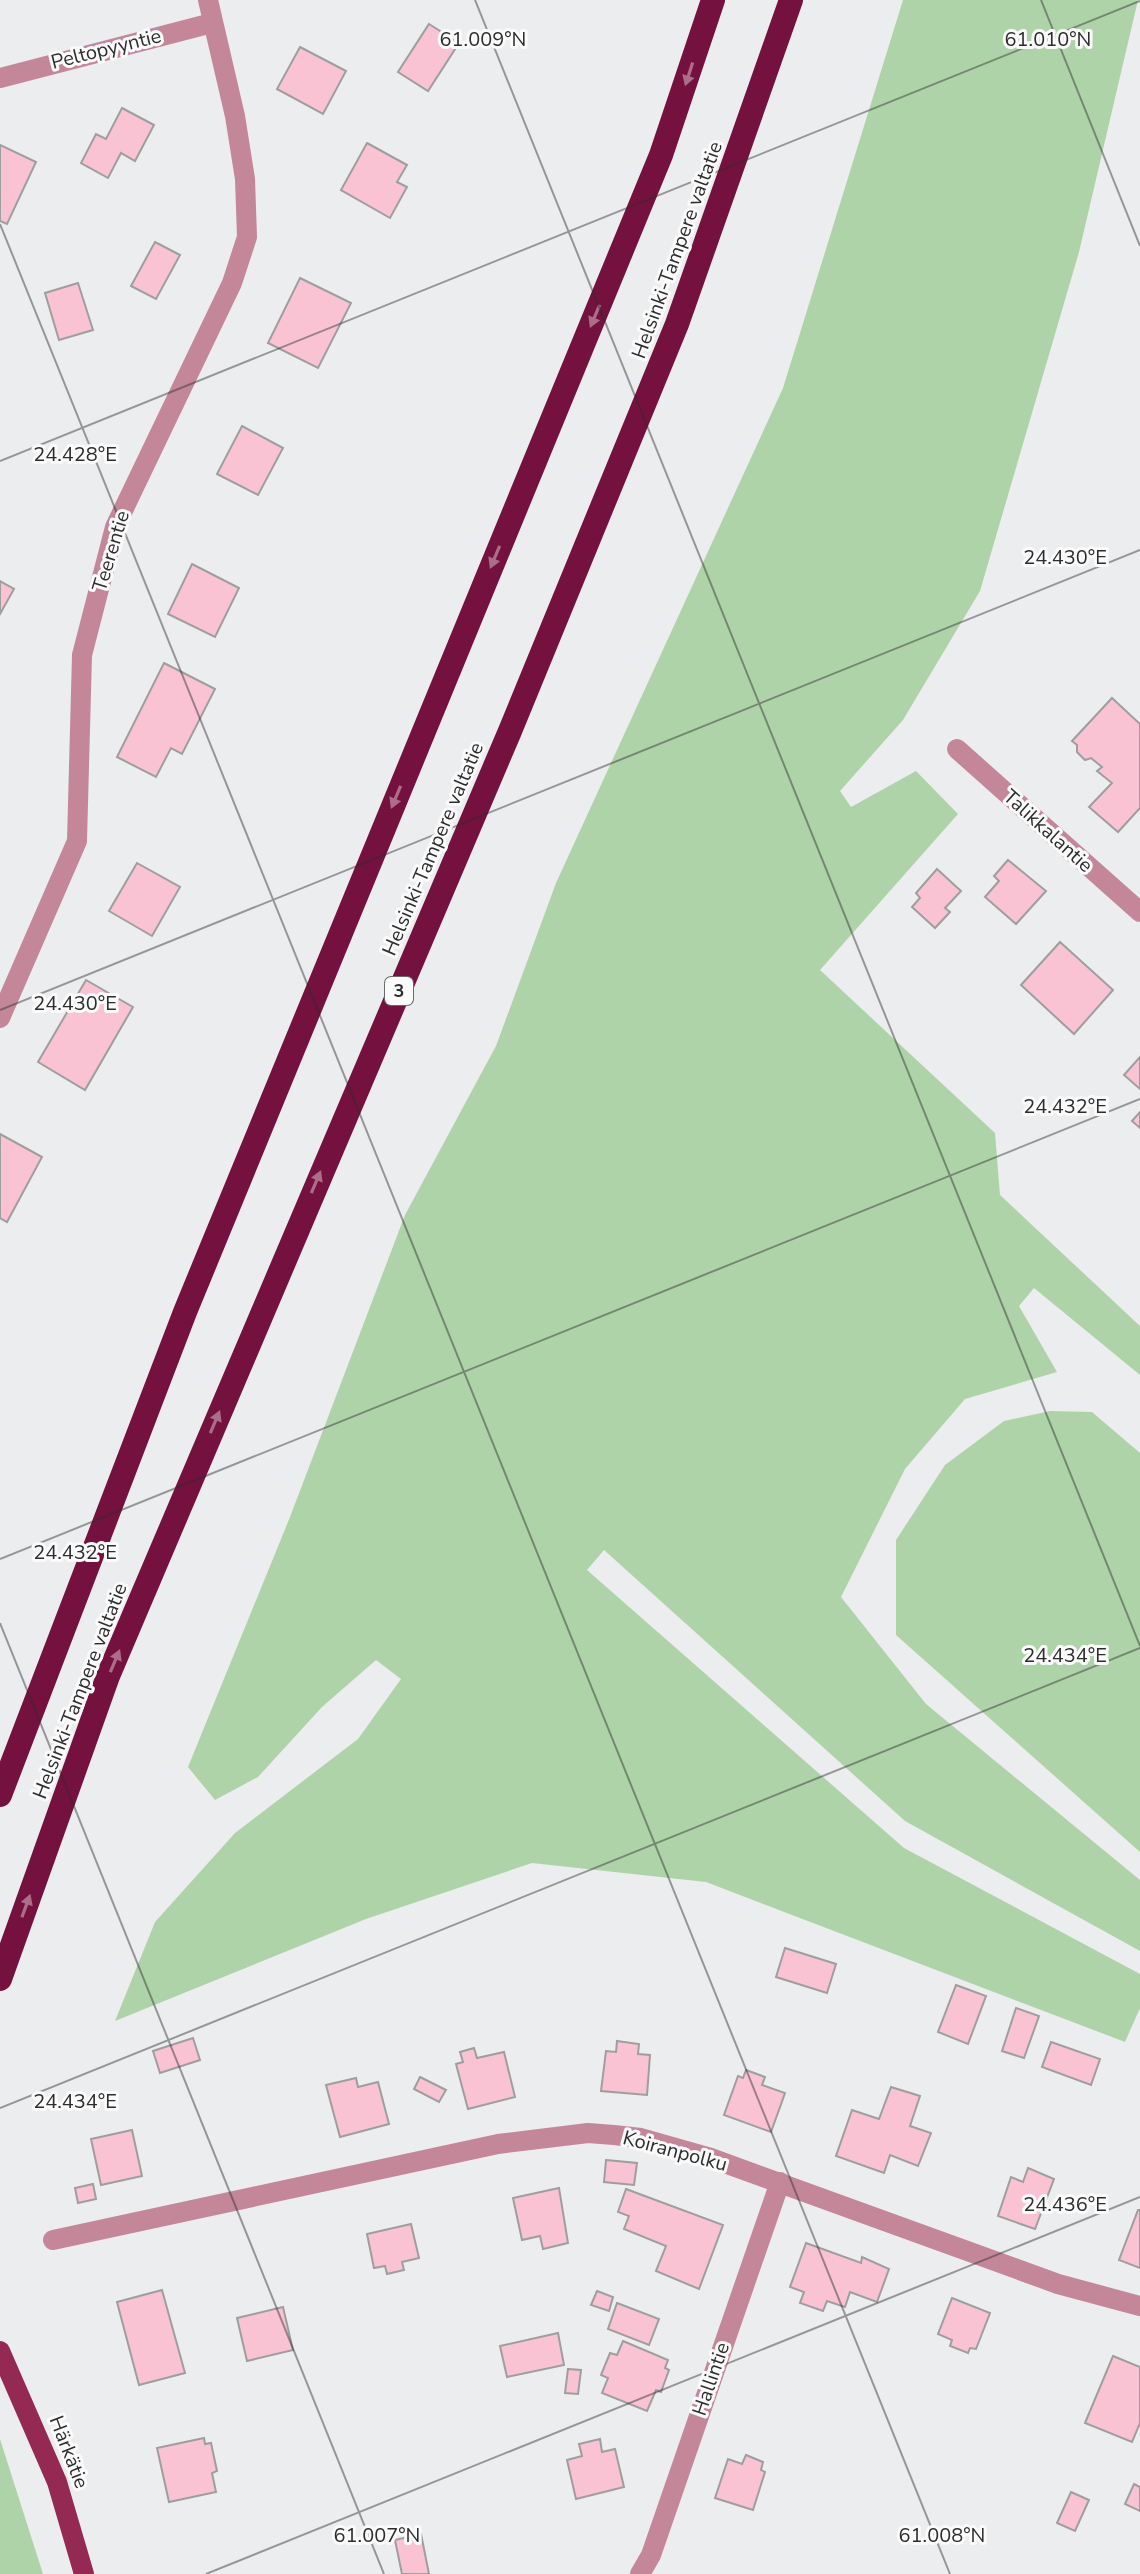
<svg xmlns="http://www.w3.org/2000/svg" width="1140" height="2574" viewBox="0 0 1140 2574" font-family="'Nunito Sans',sans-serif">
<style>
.green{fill:#afd3a8}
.building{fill:#fac3d4;stroke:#9f9e9e;stroke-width:2}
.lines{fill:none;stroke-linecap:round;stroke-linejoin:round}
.minor{stroke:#c38799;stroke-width:20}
.major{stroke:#942a54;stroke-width:20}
.highway{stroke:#75113e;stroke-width:24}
.oneway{fill:#aa6e8a}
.ticks{fill:none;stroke:#2d2d2e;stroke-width:2;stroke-opacity:0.45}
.labels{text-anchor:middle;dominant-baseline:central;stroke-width:6;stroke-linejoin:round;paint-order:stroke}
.shield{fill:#fafafb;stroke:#6a6a6c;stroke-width:2}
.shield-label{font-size:18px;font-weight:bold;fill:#2d2d2e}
.street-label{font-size:20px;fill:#2d2d2e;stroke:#fafafb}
.ticks-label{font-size:20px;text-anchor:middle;fill:#2d2d2e;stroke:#fafafb;stroke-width:6;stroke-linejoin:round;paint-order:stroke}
</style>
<rect width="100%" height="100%" fill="#ecedee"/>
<!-- green -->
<g class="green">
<polygon points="903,0 1138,0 1079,252 980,591 903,720 840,791 851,807 916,771 958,814 820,970 995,1133 1000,1195 1140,1326 1140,1375 1034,1288 1019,1306 1057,1372 965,1399 905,1469 841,1597 926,1704 1140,1880 1140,1951 905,1821 604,1550 587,1570 904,1848 1140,1974 1140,2008 1125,2042 706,1882 532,1863 366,1919 115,2021 155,1922 235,1833 358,1739 401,1679 376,1660 322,1707 258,1777 215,1800 188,1767 290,1517 405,1215 496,1046 556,883 783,388"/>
<polygon points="1050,1411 1092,1412 1140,1453 1140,1852 896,1635 896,1540 945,1465 1004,1421"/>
<polygon points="0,2439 43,2574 0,2574"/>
</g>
<!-- building -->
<g class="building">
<polygon points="429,24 459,43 428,91 398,72"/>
<polygon points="300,47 346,71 323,114 277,89"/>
<polygon points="122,108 154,125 135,161 121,153 108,178 81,163 96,134 106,139"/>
<polygon points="367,143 407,165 397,182 407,187 390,218 341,190"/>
<polygon points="0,145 36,162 7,224 0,221"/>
<polygon points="155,242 180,255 156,299 131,286"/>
<polygon points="300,278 351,303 318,368 268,343"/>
<polygon points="78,283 93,330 59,340 45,293"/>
<polygon points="242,426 283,448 258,495 217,474"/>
<polygon points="192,564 239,588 215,637 168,614"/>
<polygon points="0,581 14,589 0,614"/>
<polygon points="164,663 215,689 182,754 171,748 156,777 117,757"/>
<polygon points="1112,698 1140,724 1140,808 1118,832 1089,807 1112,783 1097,771 1102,767 1091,758 1085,760 1077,752 1077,745 1072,741"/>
<polygon points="1008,860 1046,891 1016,924 985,897 999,881 994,876"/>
<polygon points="137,863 180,887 152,936 109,911"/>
<polygon points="937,869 961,891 945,908 950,912 935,928 912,907 920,898 916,893"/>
<polygon points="1060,942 1113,990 1074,1034 1021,985"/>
<polygon points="86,980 133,1007 85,1090 38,1062"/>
<polygon points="1140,1057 1140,1089 1124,1075"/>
<polygon points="1140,1112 1140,1128 1132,1121"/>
<polygon points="0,1134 42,1157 7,1222 0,1218"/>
<polygon points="785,1948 836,1964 827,1993 776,1977"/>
<polygon points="956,1985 986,1996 968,2044 938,2032"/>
<polygon points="1016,2008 1039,2016 1024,2058 1002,2051"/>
<polygon points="193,2038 200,2060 160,2073 153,2051"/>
<polygon points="617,2041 639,2044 638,2054 650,2055 647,2095 601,2091 606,2051 616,2052"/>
<polygon points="1051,2042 1100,2059 1091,2085 1042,2067"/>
<polygon points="474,2048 477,2058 504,2052 515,2097 468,2109 456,2064 463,2062 460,2052"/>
<polygon points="746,2070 765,2077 762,2085 785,2093 771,2132 724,2115 738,2076 743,2078"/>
<polygon points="420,2077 446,2090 439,2102 414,2089"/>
<polygon points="356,2078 358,2087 378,2082 389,2124 340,2137 326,2085"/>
<polygon points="891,2087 920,2096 910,2126 931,2133 918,2166 890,2155 884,2173 836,2156 852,2110 879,2119"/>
<polygon points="132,2130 142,2176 101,2185 91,2139"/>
<polygon points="606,2160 637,2163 634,2185 604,2182"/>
<polygon points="1028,2168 1054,2179 1035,2229 998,2216 1011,2177 1023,2182"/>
<polygon points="93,2184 96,2199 78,2203 75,2188"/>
<polygon points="559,2188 568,2243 543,2249 540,2236 522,2240 513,2198"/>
<polygon points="626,2189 723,2225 699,2289 656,2271 666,2246 624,2229 629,2216 618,2212"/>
<polygon points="1138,2210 1140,2210 1140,2268 1119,2260"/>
<polygon points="411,2224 419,2258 402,2262 404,2270 387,2274 385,2266 374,2268 367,2234"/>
<polygon points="806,2243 861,2263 862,2257 889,2269 877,2302 850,2292 845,2307 827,2301 823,2311 800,2303 804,2292 790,2287"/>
<polygon points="162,2290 185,2373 139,2385 117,2302"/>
<polygon points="597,2291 613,2297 609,2311 591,2305"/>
<polygon points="952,2298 990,2313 976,2349 970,2348 968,2353 950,2346 952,2340 938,2334"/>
<polygon points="617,2303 659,2319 649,2345 608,2329"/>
<polygon points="283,2307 293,2350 247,2361 237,2318"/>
<polygon points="558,2333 564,2365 507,2377 500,2346"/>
<polygon points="623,2341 668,2360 665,2368 669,2370 661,2392 656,2390 647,2411 602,2393 608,2378 601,2375 610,2353 617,2355"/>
<polygon points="1113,2356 1140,2367 1140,2423 1132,2442 1085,2423"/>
<polygon points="568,2369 581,2370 578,2394 565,2393"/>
<polygon points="204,2438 205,2444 211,2443 217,2471 212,2473 216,2492 169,2502 157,2448"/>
<polygon points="600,2439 602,2452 615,2449 624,2487 576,2499 567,2460 582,2456 579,2444"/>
<polygon points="746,2455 763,2462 761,2470 765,2472 753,2510 715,2498 728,2459 742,2464"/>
<polygon points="1134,2484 1140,2487 1140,2511 1125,2504"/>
<polygon points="1071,2492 1089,2500 1075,2531 1057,2523"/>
<polygon points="421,2534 429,2574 402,2574 395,2540"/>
</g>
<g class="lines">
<!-- minor -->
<g class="minor">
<polyline points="0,78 212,23"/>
<polyline points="957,749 1140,912"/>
<polyline points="0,1018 77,841 82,655 115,527 232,283 247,237 245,179 235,116 208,0"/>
<polyline points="53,2240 498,2144 588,2133 614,2135 641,2138 708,2157 1058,2284 1140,2306"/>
<polyline points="640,2574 651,2555 780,2182"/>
</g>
<!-- major -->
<polyline class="major" points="0,2351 57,2482 84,2574"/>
<!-- highway -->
<g class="highway">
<polyline points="0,1795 185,1312 661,155 713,0"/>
<polyline points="0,1979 108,1676 510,731 677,324 791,0"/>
</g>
</g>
<!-- one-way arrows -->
<defs><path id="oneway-solid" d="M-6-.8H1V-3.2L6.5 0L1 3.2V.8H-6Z" transform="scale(2)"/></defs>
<g class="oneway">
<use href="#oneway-solid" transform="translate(689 74) rotate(108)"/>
<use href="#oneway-solid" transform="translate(595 316) rotate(113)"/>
<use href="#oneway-solid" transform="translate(495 557) rotate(113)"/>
<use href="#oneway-solid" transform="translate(396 797) rotate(113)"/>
<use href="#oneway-solid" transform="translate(316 1182) rotate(-67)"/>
<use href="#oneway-solid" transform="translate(215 1422) rotate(-67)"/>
<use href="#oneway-solid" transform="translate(115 1661) rotate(-67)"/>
<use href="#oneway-solid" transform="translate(26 1906) rotate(-70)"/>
</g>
<!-- ticks -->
<path class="ticks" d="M475 0 1140 1646M1041 0 1140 246M0 224 950 2574M0 461 1140 1M0 1010 1140 550M0 1559 1140 1099M0 1623 384 2574M0 2108 1140 1648M206 2574 1140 2197"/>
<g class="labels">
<!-- shield labels -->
<rect class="shield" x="385" y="977" width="28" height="28" rx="6"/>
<g class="shield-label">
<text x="399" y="991">3</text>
</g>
<!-- street labels -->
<g class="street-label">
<text transform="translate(106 49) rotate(-14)">Peltopyyntie</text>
<text transform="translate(677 250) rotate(-70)">Helsinki-Tampere valtatie</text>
<text transform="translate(111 551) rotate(-73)">Teerentie</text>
<text transform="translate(1048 831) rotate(42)">Talikkalantie</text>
<text transform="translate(433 849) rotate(-67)">Helsinki-Tampere valtatie</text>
<text transform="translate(80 1691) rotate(-69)">Helsinki-Tampere valtatie</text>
<text transform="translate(675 2151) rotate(15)">Koiranpolku</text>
<text transform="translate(711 2379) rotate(-71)">Hallintie</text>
<text transform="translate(69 2452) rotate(69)">Härkätie</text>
</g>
</g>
<g class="ticks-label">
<text x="483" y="46">61.009°N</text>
<text x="1048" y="46">61.010°N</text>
<text x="75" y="461">24.428°E</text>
<text x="1065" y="564">24.430°E</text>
<text x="75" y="1010">24.430°E</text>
<text x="1065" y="1113">24.432°E</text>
<text x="75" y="1559">24.432°E</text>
<text x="1065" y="1662">24.434°E</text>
<text x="75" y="2108">24.434°E</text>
<text x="1065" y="2211">24.436°E</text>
<text x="377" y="2542">61.007°N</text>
<text x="942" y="2542">61.008°N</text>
</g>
</svg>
